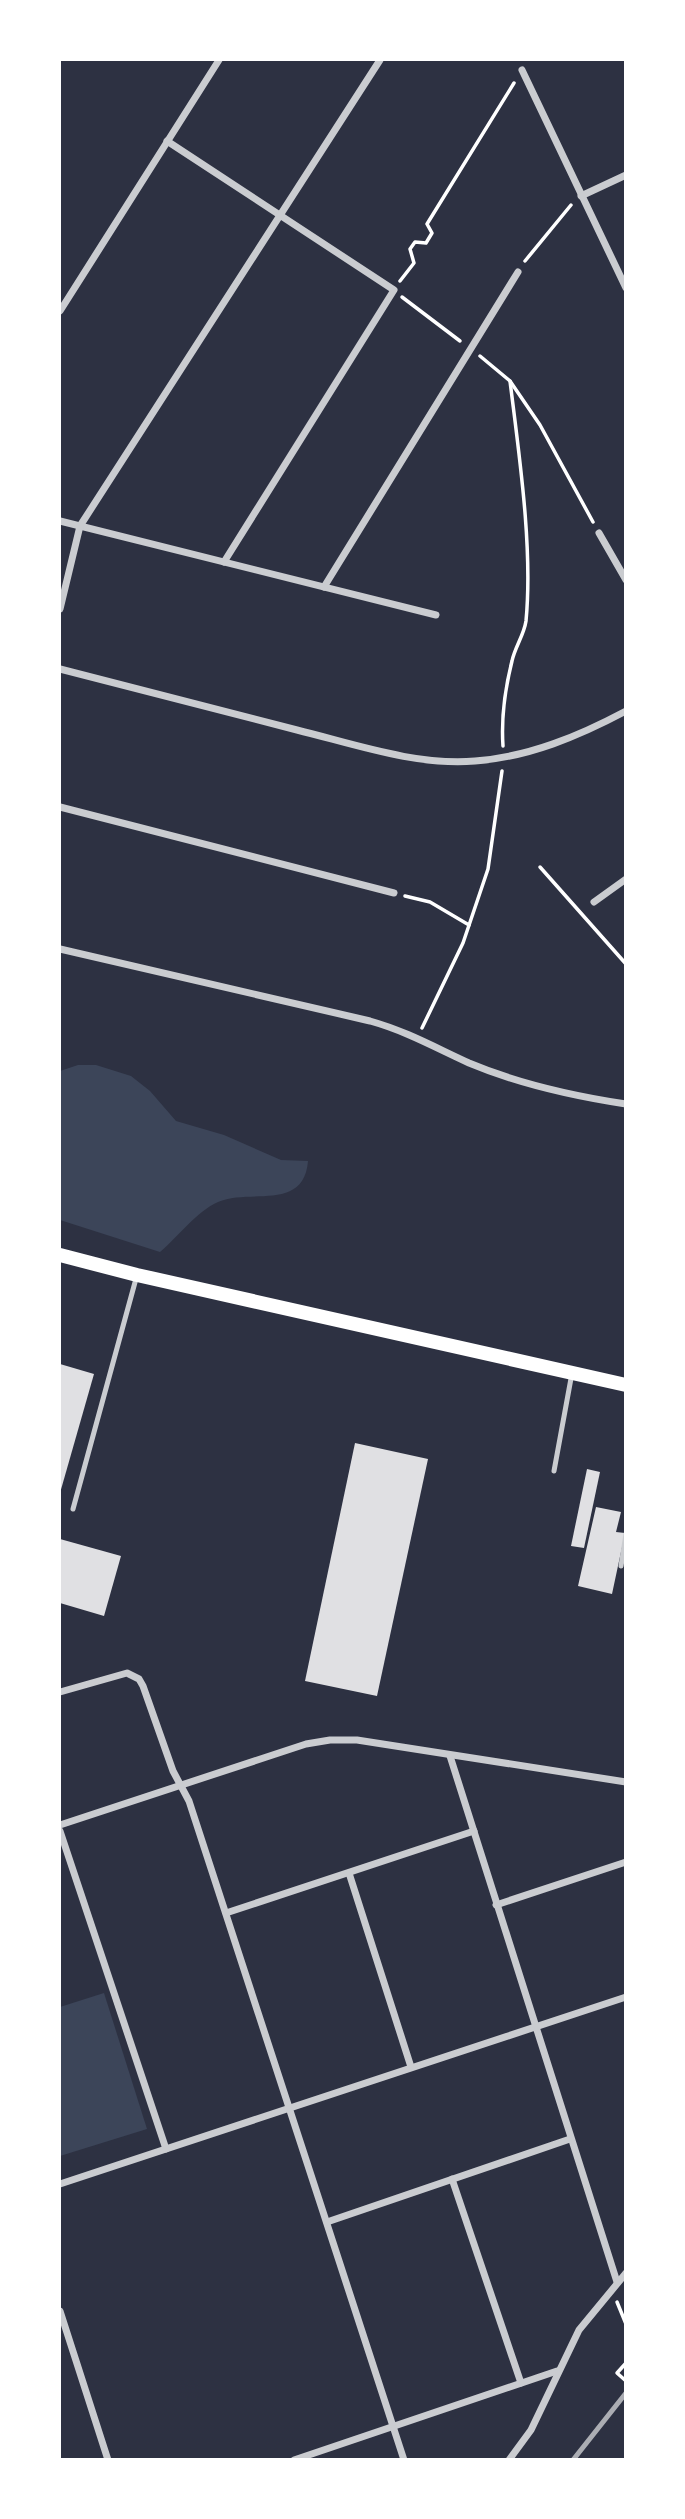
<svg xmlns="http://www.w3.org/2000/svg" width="685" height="2519" viewBox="0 0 685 2519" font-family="'Fira Sans',sans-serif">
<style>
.green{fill:#3c4559}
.building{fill:#e0e0e3}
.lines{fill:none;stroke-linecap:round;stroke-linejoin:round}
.path{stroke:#fff;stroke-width:3.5}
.service{stroke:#caccd0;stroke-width:5}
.minor{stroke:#caccd0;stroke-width:7}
.secondary{stroke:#fff;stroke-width:14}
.rail{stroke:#abadb3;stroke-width:5}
</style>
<rect width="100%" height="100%" fill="#2d3142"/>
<!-- green -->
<g class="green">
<path d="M78 1065H96L131 1076 150 1091 176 1121 224 1135 281 1160 308 1161C304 1212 249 1188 218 1202 196 1212 179 1236 160 1252L60 1220V1071Z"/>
<polygon points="104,1993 147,2129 60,2156 60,2007"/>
</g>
<!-- building -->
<g class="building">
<polygon points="60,1364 94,1374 60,1493"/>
<polygon points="355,1443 428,1459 377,1696 305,1681"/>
<polygon points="587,1469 600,1472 584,1548 571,1546"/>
<polygon points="596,1507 621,1512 616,1532 625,1533 612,1594 578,1586"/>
<polygon points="60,1539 121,1556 104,1616 60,1603"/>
</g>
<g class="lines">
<!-- path -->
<g class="path">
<polyline points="525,261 571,205"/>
<polyline points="400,281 414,263 410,249 415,242 426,243 432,233 427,224 514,83"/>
<polyline points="402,297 460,341"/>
<polyline points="480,356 510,381 540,425 593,522"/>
<path d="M503 746C501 717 505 689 512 661 515 647 524 635 526 621 533 548 519 454 510 381"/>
<polyline points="540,867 626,964"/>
<polyline points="405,896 430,902 469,925"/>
<polyline points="422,1028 463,943 488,869 502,771"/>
<polyline points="617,2302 626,2324"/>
<polyline points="626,2363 617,2373 626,2381"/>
</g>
<!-- service -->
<g class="service">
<polyline points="554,1471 572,1373"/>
<polyline points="73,1509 137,1275"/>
<polyline points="621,1566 626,1534"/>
</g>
<!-- minor -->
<g class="minor">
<polyline points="522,70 626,288"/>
<polyline points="167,141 394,290 224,562"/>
<polyline points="581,196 626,175"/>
<polyline points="60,311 219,60"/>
<polyline points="60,521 436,615"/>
<polyline points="599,533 626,580"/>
<polyline points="324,587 518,272"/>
<polyline points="60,609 80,526 380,60"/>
<path d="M60 669C139 689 218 709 297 730 354 744 416 766 475 761 529 757 579 736 626 711"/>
<polyline points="60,807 394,893"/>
<polyline points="594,902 626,879"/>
<path d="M60 949 370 1021C406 1031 436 1048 469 1063 519 1084 573 1096 626 1104"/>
<polyline points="60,1692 127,1673 139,1679 143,1686 173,1771 189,1801 404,2460"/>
<polyline points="450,1756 617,2282"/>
<polyline points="60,1825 306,1744 330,1740 357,1740 626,1782"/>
<polyline points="60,1831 166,2149"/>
<polyline points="349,1873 411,2067"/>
<polyline points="496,1905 626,1862"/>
<polyline points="226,1913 474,1831"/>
<polyline points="452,2179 521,2383"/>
<polyline points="60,2184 626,1997"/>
<polyline points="327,2222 570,2139"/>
<polyline points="60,2311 108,2460"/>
<polyline points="294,2460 557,2371"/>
<polyline points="509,2460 531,2430 579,2330 626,2273"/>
</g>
<!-- secondary -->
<polyline class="secondary" points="60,1255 137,1275 626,1385"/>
<!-- rail -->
<polyline class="rail" points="573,2460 626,2393"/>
</g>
<!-- border -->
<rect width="685" height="2519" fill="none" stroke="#ffffff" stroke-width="122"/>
</svg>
